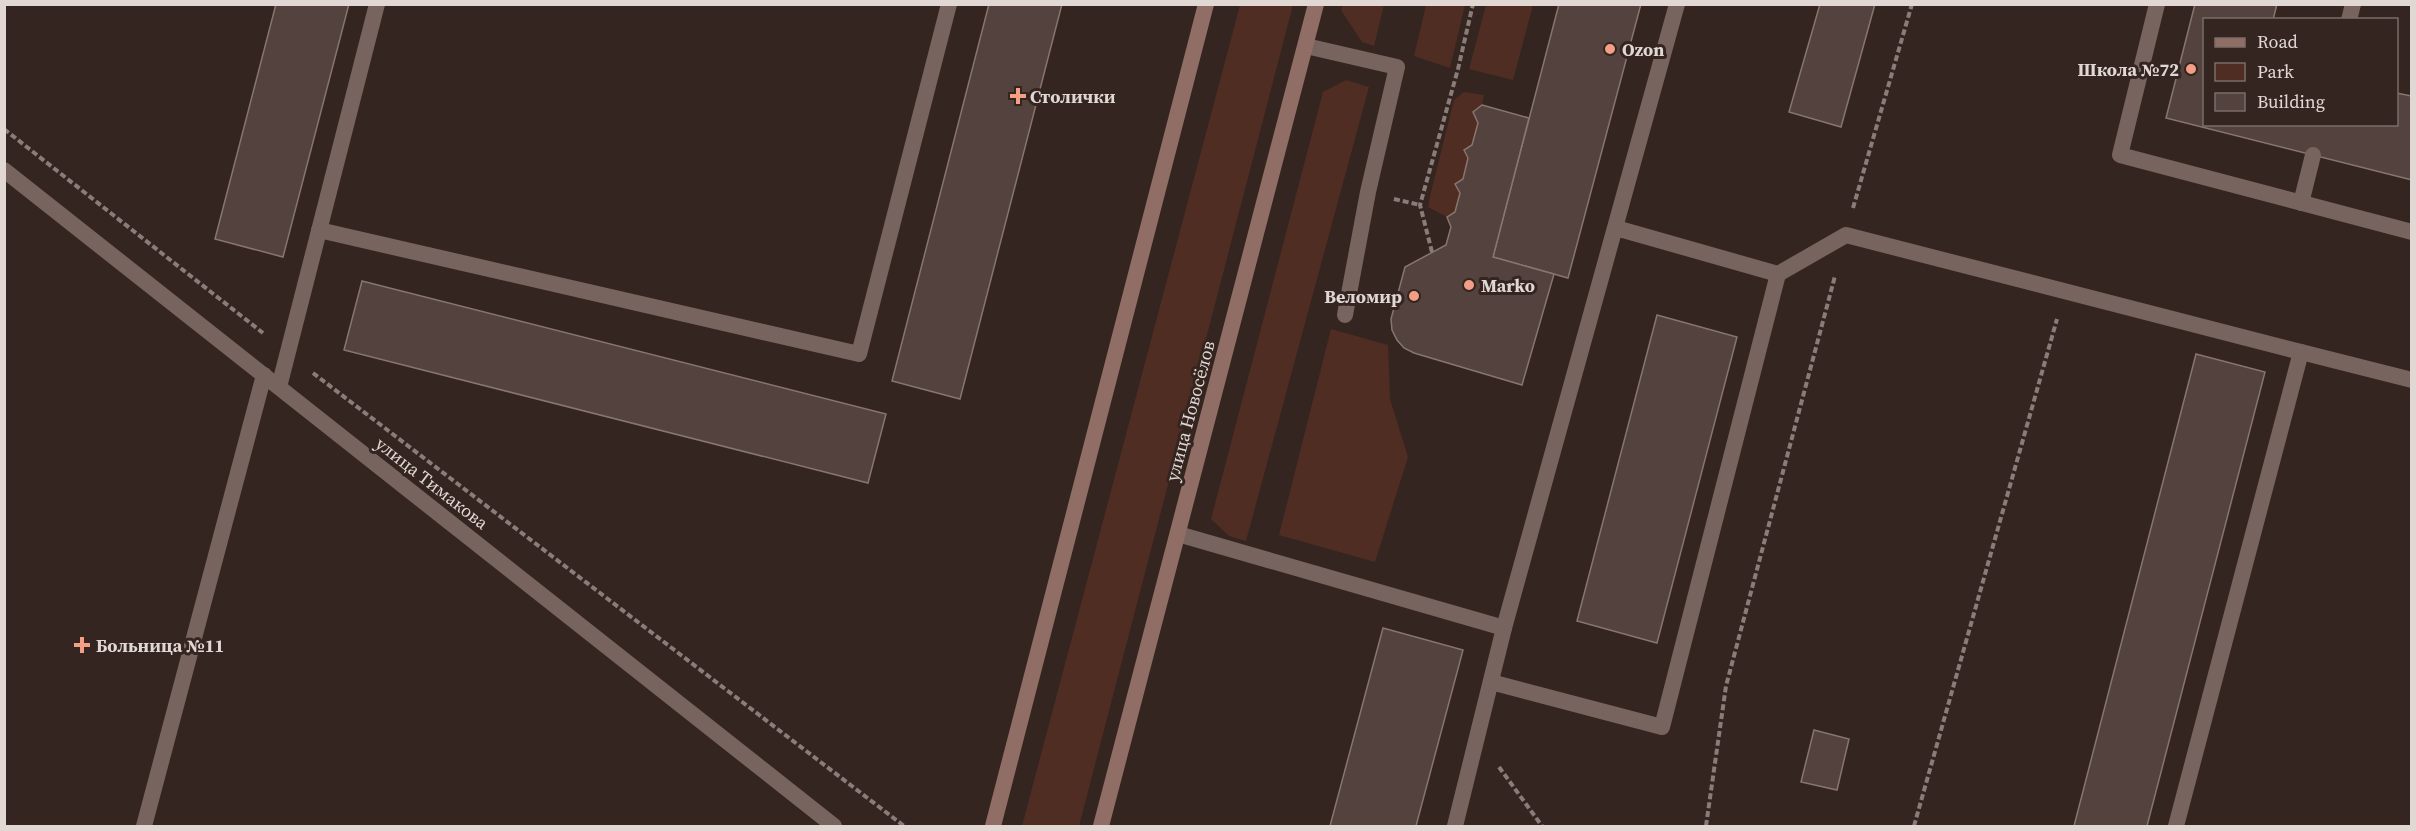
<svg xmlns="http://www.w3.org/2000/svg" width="2416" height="831" viewBox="0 0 2416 831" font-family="'Source Serif 4',serif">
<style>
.green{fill:#4f2d23}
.building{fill:#53423d;stroke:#88756f;stroke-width:1.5}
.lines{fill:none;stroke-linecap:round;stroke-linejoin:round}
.path{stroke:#8a7d79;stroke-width:4;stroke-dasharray:6 3;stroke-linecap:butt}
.service{stroke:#77645f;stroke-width:16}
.tertiary{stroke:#77645f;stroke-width:16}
.secondary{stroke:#916e65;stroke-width:16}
.poi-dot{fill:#f39f85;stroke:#342520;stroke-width:2}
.labels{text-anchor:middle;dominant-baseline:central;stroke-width:6;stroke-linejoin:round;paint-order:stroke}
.poi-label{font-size:18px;font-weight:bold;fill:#e1d7d3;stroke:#342520;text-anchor:start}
.street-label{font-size:18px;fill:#e1d7d3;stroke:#342520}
</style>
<rect width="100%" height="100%" fill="#342520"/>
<!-- green -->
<g class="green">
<polygon points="1240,5 1293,5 1079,826 1022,826"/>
<polygon points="1343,5 1384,5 1374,46 1362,42 1341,10"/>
<polygon points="1426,5 1465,5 1450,68 1414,56"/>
<polygon points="1486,5 1533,5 1513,80 1469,69"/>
<polygon points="1346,80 1369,87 1246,541 1229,536 1211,519 1323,92"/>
<polygon points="1464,92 1484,95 1482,105 1473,112 1478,123 1472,145 1464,150 1468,158 1463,179 1455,184 1460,193 1455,212 1447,217 1428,207 1430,196 1454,100"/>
<polygon points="1331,329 1388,345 1390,399 1408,457 1375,562 1279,535"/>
</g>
<!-- building -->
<g class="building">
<polygon points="276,4 349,4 283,257 215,239"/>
<polygon points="989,4 1062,4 960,399 892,381"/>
<polygon points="1559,4 1641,4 1568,278 1493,257"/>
<polygon points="1820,4 1875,4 1841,127 1789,112"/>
<polygon points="2195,4 2277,4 2273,20 2204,20 2204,124 2396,124 2396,93 2412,96 2412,180 2166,118"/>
<polygon points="1482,105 1529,118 1493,257 1554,274 1522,385 1414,353 1404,348 1397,340 1392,330 1391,319 1405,267 1446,245 1451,227 1447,217 1455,212 1460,193 1455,184 1463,179 1468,158 1464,150 1472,145 1478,123 1473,112"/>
<polygon points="362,281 886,414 868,483 344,350"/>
<polygon points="1657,315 1737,337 1657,643 1577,621"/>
<polygon points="2196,354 2265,372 2147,826 2074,826"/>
<polygon points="1383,628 1463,650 1416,826 1330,826"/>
<polygon points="1814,730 1849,739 1837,790 1801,782"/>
</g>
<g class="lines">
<!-- path -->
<g class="path">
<polyline points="4,129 263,333"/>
<polyline points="1394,199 1420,205"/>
<polyline points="1853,208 1912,4"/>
<polyline points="1432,252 1420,205 1458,69 1473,4"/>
<polyline points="313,373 904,826"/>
<polyline points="1499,767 1542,826"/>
<polyline points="1706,826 1726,686 1835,276"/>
<polyline points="1914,826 2057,319"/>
</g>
<!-- service -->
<g class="service">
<polyline points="2157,4 2120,155 2412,232"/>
<polyline points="2349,20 2353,4"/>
<polyline points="1306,46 1397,67 1368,192 1345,315"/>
<polyline points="2301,203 2313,155"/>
<polyline points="319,230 859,354 949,4"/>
<polyline points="1778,274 1846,235 2301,352 2176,826"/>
<polyline points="2301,352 2412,380"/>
<polyline points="279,387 377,4"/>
<polyline points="1178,534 1504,628 1455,826"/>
<polyline points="1504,628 1677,4"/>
<polyline points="1491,682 1662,727 1778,274 1616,228"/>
<polyline points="144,826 264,375"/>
</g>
<!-- tertiary -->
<polyline class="tertiary" points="4,170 834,826"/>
<!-- secondary -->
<g class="secondary">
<polyline points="993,826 1206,4"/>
<polyline points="1101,826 1316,4"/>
</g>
</g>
<!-- markers -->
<g class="poi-dot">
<circle cx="1610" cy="49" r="6"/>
<circle cx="2191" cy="69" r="6"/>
<path d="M1015 87h6v6h6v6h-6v6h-6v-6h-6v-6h6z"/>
<circle cx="1469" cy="285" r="6"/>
<circle cx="1414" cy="296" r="6"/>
<path d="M79 636h6v6h6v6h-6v6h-6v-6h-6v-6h6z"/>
</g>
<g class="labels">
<!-- poi labels -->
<g class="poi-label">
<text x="1622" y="49">Ozon</text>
<text x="2179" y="69" text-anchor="end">Школа №72</text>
<text x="1030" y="96">Столички</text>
<text x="1481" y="285">Marko</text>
<text x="1402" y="296" text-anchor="end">Веломир</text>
<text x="96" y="645">Больница №11</text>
</g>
<!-- street labels -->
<g class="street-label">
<text transform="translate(1190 411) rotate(-75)">улица Новосёлов</text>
<text transform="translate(432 483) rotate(38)">улица Тимакова</text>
</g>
</g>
<!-- border -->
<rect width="2416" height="831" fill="none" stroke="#e1d7d3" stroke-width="12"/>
<!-- legend -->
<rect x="2203" y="18" width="195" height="108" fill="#342520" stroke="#796c68" stroke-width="1.5"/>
<rect x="2215" y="38" width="30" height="9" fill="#916e65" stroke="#796c68" stroke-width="1.5"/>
<text x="2257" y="48" font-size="18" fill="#e1d7d3">Road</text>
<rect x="2215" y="63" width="30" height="18" fill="#4f2d23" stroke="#796c68" stroke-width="1.5"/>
<text x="2257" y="78" font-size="18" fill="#e1d7d3">Park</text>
<rect x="2215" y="93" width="30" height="18" fill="#53423d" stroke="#796c68" stroke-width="1.5"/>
<text x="2257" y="108" font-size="18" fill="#e1d7d3">Building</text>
</svg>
